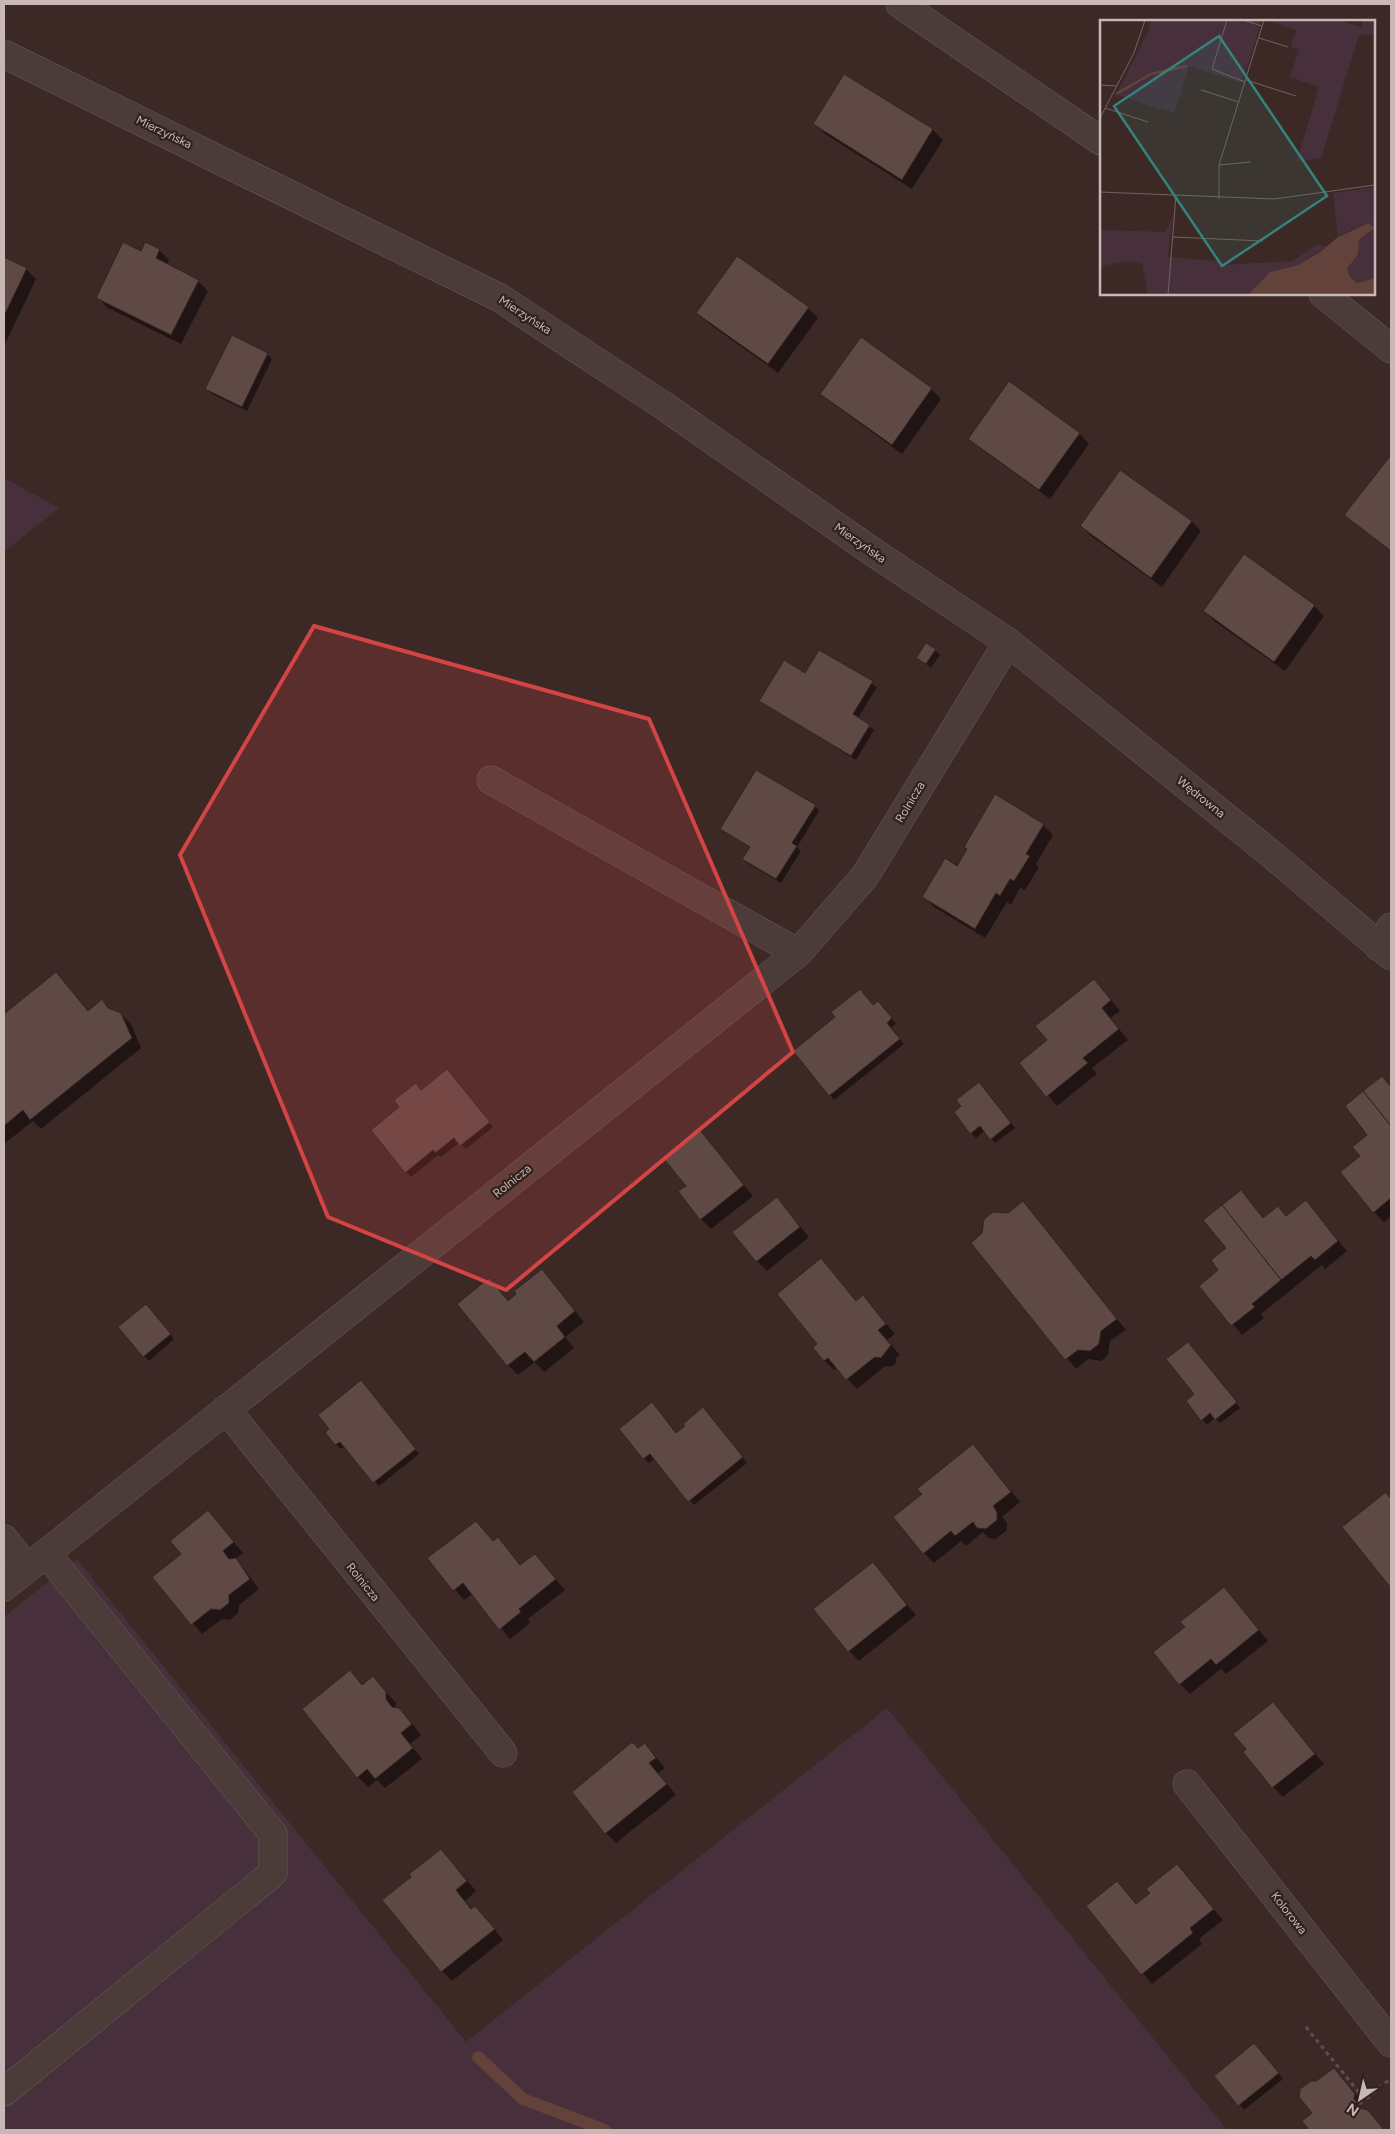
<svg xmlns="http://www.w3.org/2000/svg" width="1395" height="2134" viewBox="0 0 1395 2134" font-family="Figtree,sans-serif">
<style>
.green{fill:#47303b}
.shadow{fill:#0007}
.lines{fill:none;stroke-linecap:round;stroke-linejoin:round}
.stream{stroke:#64423c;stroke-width:12}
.building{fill:#5e4945;stroke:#332320}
.minor-casing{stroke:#6a5a57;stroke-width:29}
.path{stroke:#604d53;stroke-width:3;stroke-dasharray:4 4;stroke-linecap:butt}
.minor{stroke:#4c3c39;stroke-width:28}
.marked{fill:#d34544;fill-opacity:0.2;stroke:#d34544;stroke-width:4;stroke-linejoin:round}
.labels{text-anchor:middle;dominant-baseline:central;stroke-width:4.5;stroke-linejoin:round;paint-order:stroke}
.street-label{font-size:12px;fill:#c8b8b5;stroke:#31211e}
.inset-river{fill:none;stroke:#64423c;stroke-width:2.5}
.inset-road{fill:none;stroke:#74625f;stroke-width:1}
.view{fill:#34837c;fill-opacity:0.15;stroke:#34837c;stroke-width:2.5}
.inset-edge{fill:none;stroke:#c8b8b5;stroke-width:2.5}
</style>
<rect width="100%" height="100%" fill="#3c2926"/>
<!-- green -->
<g class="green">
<polygon points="4,478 59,508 4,552"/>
<polygon points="77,1559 466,2042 887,1708 1227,2130 4,2130 4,1617"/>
</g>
<!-- shadow -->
<g class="shadow">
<polygon points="845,75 933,130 943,140 912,189 825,134 815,124"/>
<polygon points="159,250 169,260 167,265 198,281 208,291 181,344 108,308 98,298 141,253"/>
<polygon points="4,259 26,269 36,279 4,346"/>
<polygon points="808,308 818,318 778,373 708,323 698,313"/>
<polygon points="861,339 931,389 941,399 902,454 832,403 822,393"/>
<polygon points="267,354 272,359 247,411 212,394 207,389"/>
<polygon points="1009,383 1080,434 1089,444 1050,499 980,448 970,439"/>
<polygon points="1391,457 1391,552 1346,515"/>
<polygon points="1191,521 1201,531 1162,587 1091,536 1081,526"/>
<polygon points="1314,606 1324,616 1285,671 1214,621 1204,611"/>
<polygon points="935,650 940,655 931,668 918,657"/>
<polygon points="820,652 877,687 858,718 874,730 856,760 761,701 806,675"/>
<polygon points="815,806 819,811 797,847 801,851 781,883 749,864 744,859 751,848 722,829"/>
<polygon points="1043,825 1053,835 1036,864 1039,867 1025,890 1020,888 1011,905 1007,902 985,938 934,907 924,897 958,867"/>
<polygon points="56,974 89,1012 102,1001 111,1010 121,1014 131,1024 141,1048 41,1129 33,1121 4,1144 4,1016"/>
<polygon points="1094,980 1120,1011 1110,1018 1128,1040 1092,1068 1097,1074 1057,1106 1021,1063 1049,1040"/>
<polygon points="873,1007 883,1007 896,1024 890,1028 904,1044 834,1100 794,1051 837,1017"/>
<polygon points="452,1075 493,1127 466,1149 459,1143 441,1157 438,1155 411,1177 406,1172 401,1107 422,1091"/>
<polygon points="1382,1078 1391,1087 1391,1216 1384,1222 1374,1212 1362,1156"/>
<polygon points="984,1088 1015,1128 995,1143 984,1131 976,1138 971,1133"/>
<polygon points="700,1132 753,1196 711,1229 701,1219 687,1186"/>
<polygon points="1240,1191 1264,1219 1278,1208 1287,1217 1306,1202 1347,1251 1325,1269 1322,1265 1307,1277 1261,1314 1264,1318 1242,1335 1201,1286 1220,1270"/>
<polygon points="777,1199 809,1237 767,1271 757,1261"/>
<polygon points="1023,1203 1126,1330 1110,1341 1108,1355 1101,1361 1088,1359 1076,1369 973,1243"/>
<polygon points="821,1260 857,1302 863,1297 895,1334 887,1340 900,1355 896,1358 896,1363 891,1367 885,1366 857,1389 838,1368 834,1370 824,1360 819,1344"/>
<polygon points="542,1271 584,1322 565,1337 574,1348 544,1372 535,1362 518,1375 508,1365 489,1280 509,1302"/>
<polygon points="151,1311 174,1339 149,1361 144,1356"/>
<polygon points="1192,1348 1240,1408 1220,1423 1215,1418 1207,1425 1187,1401 1196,1394"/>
<polygon points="365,1387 419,1454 379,1486 345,1446 341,1449 336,1444"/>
<polygon points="657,1409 677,1434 707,1413 747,1463 694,1505 655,1458 649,1463 644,1458"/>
<polygon points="973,1446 1020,1502 1002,1517 1007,1523 1007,1530 996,1539 988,1538 983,1532 966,1546 961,1541 934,1563 924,1553 923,1495"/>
<polygon points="1391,1498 1391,1586 1344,1528"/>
<polygon points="208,1512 243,1553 235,1559 245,1570 259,1589 239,1605 238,1613 230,1620 222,1619 202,1634 154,1577 182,1554"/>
<polygon points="476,1523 494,1542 498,1539 522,1566 535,1555 565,1590 528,1619 530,1623 510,1639 473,1594 464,1600 428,1558"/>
<polygon points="873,1564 916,1615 859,1661 849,1651"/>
<polygon points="1224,1588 1268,1641 1226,1674 1221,1669 1190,1694 1180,1684 1187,1627"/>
<polygon points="350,1671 364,1686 373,1678 396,1703 395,1709 409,1720 421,1735 410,1744 422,1759 385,1788 377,1780 368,1787 358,1777"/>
<polygon points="1273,1704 1324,1764 1283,1797 1273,1787"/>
<polygon points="645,1744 665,1768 658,1773 676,1795 616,1843 606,1833 638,1750"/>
<polygon points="441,1850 476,1891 465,1901 472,1909 475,1907 485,1917 503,1940 452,1981 442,1971"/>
<polygon points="1177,1866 1223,1920 1199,1939 1202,1944 1152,1984 1088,1906 1117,1883 1137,1905 1152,1893"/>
<polygon points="1259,2049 1283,2079 1244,2110 1216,2076"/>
<polygon points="1338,2074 1359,2099 1358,2105 1383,2130 1310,2130 1303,2121 1314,2114 1317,2083"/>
</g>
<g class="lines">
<!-- stream -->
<polyline class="stream" points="478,2057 523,2099 605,2130"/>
</g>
<!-- building -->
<g class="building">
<polygon points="844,74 933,129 902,180 813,124"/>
<polygon points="123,242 141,251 145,242 160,249 156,258 199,280 171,335 96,298"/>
<polygon points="737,256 809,307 768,364 696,313"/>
<polygon points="4,257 27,268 4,316"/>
<polygon points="232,335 268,353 242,407 205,389"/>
<polygon points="861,337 932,388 892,445 820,394"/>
<polygon points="1009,381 1080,433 1039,490 968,439"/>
<polygon points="1391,455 1391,551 1344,515"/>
<polygon points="1120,470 1192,521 1151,578 1080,526"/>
<polygon points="1244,554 1315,605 1274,662 1203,611"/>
<polygon points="926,643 936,649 926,664 916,658"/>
<polygon points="819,650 873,681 853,714 870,725 851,756 759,701 784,660 805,673"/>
<polygon points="756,770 816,805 792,843 797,846 776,879 742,859 750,847 720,829"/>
<polygon points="995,794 1044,824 1026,854 1030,856 1014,881 1010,879 1000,896 996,893 975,929 922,897 945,858 957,866 967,849 964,847"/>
<polygon points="56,972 88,1011 102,999 108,1008 121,1013 132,1038 30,1120 23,1110 4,1126 4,1014"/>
<polygon points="1094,979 1111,1000 1102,1008 1119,1029 1083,1058 1088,1063 1046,1097 1019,1063 1047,1040 1035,1026"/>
<polygon points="860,989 873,1005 878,1001 892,1018 887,1023 900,1039 829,1096 793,1051 835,1017 831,1012"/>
<polygon points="447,1069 490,1122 460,1146 454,1138 435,1153 433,1150 405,1173 371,1130 399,1107 394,1100 416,1083 421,1090"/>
<polygon points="1382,1076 1391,1087 1391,1126 1363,1091"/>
<polygon points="979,1082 1011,1123 990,1140 980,1126 970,1134 954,1112 961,1106 956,1100"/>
<polygon points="1363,1091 1391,1126 1391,1198 1373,1213 1340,1172 1360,1156 1352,1147 1367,1135 1345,1106"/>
<polygon points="700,1130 744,1185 700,1220 678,1191 686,1186 664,1159"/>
<polygon points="1241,1190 1263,1218 1278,1206 1286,1216 1306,1200 1338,1241 1315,1260 1311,1256 1281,1280 1222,1205"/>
<polygon points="777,1197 800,1227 756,1262 732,1232"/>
<polygon points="1023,1201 1117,1319 1101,1331 1099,1344 1090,1351 1078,1350 1065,1360 971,1243 982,1233 984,1219 993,1212 1008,1213"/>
<polygon points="1222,1205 1281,1280 1252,1304 1255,1307 1231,1326 1199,1286 1218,1270 1211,1260 1226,1248 1203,1220"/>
<polygon points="821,1258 856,1301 863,1295 886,1324 878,1330 891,1345 881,1358 875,1357 846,1380 828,1358 824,1361 813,1348 817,1344 777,1294"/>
<polygon points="542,1269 575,1311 557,1326 565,1337 534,1362 525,1352 507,1366 457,1304 489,1278 508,1301 516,1294 514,1291"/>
<polygon points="146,1304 171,1334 143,1357 118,1327"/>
<polygon points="1188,1342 1237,1402 1215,1420 1210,1413 1201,1421 1186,1401 1194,1394 1166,1359"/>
<polygon points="361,1380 416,1449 373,1483 340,1442 335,1445 325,1432 329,1429 318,1415"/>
<polygon points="652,1402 676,1433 685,1426 683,1424 703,1407 743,1457 688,1502 650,1454 643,1459 619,1429"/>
<polygon points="973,1444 1011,1492 993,1506 997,1512 997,1520 986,1529 977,1528 973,1522 955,1536 951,1531 923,1554 893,1517 922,1494 917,1489"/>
<polygon points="1386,1492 1389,1497 1391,1496 1391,1588 1342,1527"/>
<polygon points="208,1510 234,1542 223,1551 229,1559 236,1558 250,1579 229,1595 229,1603 220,1610 211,1609 191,1625 152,1577 181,1554 170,1541"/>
<polygon points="476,1521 493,1541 498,1537 520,1565 535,1554 556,1579 519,1609 521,1612 499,1630 463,1583 453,1591 427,1558"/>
<polygon points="873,1562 907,1605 848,1652 813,1609"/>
<polygon points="1224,1587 1259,1630 1216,1665 1211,1659 1179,1685 1153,1652 1185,1627 1180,1622"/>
<polygon points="350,1670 362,1685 373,1676 386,1692 386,1699 392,1707 399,1708 412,1724 401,1733 413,1748 375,1779 367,1769 357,1778 302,1709"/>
<polygon points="1273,1702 1315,1754 1272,1788 1243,1752 1246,1749 1233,1734"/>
<polygon points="632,1742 638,1748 645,1743 656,1758 649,1763 667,1784 605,1834 572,1792"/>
<polygon points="441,1849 467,1881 456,1890 471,1909 475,1906 495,1929 441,1972 382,1900 411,1877 409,1874"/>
<polygon points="1177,1864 1214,1909 1190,1928 1193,1933 1141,1975 1086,1906 1117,1881 1136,1904 1150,1893 1146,1889"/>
<polygon points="1254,2043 1279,2073 1238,2106 1214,2076"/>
<polygon points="1334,2068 1355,2094 1354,2099 1363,2109 1368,2110 1384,2130 1309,2130 1302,2121 1312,2113 1299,2097 1300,2089 1311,2081 1316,2081"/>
</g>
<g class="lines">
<defs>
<g id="minor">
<polyline points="900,4 1101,141"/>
<polyline points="4,54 500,298 664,406 870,550 1008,642 1270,853 1391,956"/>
<polyline points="1323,294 1391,349"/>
<polyline points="491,780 798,953"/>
<polyline points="1379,947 1391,927"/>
<polyline points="226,1409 503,1753"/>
<polyline points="4,1539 27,1568"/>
<polyline points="4,1587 798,953 865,876 1008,642"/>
<polyline points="1187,1784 1391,2043"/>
<polyline points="4,2092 273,1873 273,1834 46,1553"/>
</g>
</defs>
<!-- minor casing -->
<use href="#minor" class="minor-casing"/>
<!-- path -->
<g class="path">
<polyline points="1306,2027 1365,2100 1391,2078"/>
<polyline points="1359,2104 1365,2100"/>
</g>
<!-- minor -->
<use href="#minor" class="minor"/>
</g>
<!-- marked area -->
<path class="marked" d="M314 626 649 719 793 1052 506 1290 328 1217 180 855Z"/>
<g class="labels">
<!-- street labels -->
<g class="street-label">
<text transform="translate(164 132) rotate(26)">Mierzyńska</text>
<text transform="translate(525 315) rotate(33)">Mierzyńska</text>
<text transform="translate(860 543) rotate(35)">Mierzyńska</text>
<text transform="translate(1201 797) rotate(39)">Wędrowna</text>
<text transform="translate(910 802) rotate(-59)">Rolnicza</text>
<text transform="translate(512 1181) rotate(-39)">Rolnicza</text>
<text transform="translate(363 1582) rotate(51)">Rolnicza</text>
<text transform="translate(1289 1913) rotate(52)">Kolorowa</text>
</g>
</g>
<!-- overview -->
<g transform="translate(1100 20)">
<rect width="275" height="275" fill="#3c2926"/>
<path d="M51 0H162L142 63 89 46 74 93 16 75 48 12ZM237 0 261 7 263 0H275V14L259 15 221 138 197 141 219 67 190 57 199 29 191 27 196 10 167 1ZM275 167V258L257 263 250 257 247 249 258 234 259 220 271 212 254 208 238 217 233 173ZM72 197 68 237 119 241 122 245 193 241 218 224 226 227 198 245 170 252 183 275H48L42 244 29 241 5 245 0 249V210L66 212Z" fill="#47303b"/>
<path d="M269 203 274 208 259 220 258 234 247 249 250 257 257 263 275 258V275H148L170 252 198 245 220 232 238 217Z" fill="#64423c"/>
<path class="inset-river" d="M16 74 51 54 87 46"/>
<path class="inset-road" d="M127 0 112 49 145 62M143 0 162 6M159 18 188 27M146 60 196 76M0 65 17 66M101 70 139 82M5 88 48 102M0 98 34 33 45 0M119 145 151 142M0 172 174 179 275 165M119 179V145L164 0M73 217 163 221M68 275 76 175"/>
<path class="view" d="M119 16 227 176 122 246 14 86Z"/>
<rect width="275" height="275" class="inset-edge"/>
</g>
<!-- border -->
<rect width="1395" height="2134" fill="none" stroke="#c8b8b5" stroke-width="10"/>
<!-- north arrow -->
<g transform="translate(1360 2099) rotate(214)" stroke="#31211e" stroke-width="4" paint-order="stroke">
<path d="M0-4L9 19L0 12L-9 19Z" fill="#c8b8b5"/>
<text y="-8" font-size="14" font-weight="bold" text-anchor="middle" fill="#c8b8b5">N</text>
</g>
</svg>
